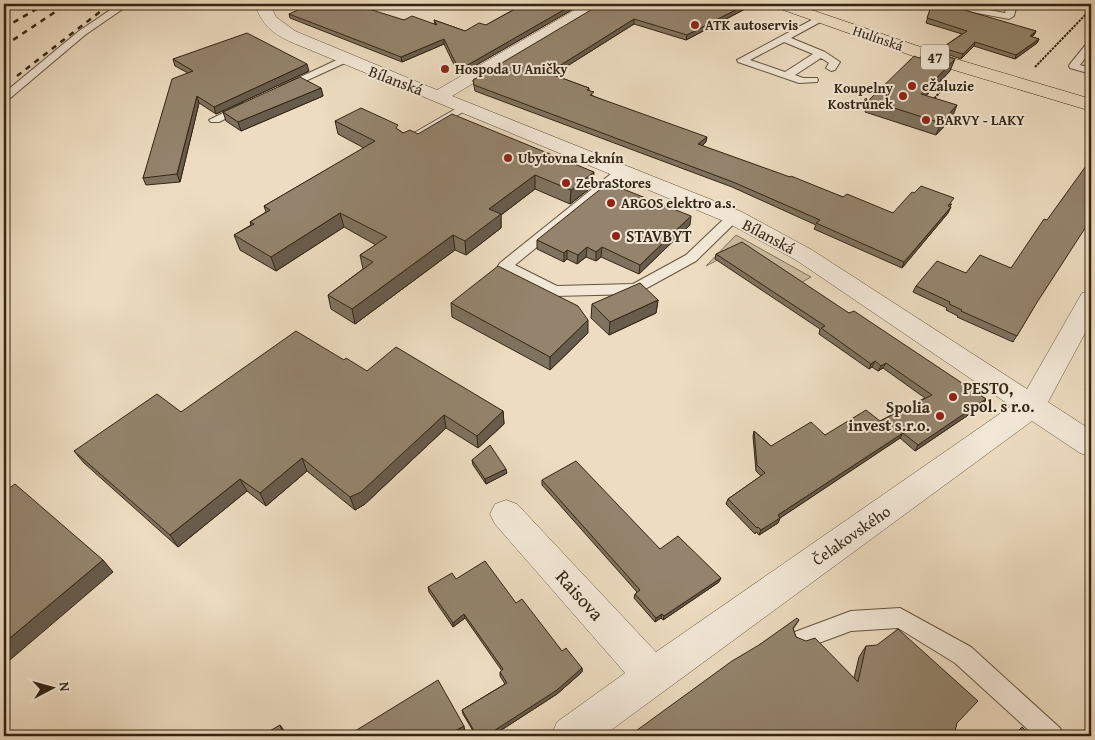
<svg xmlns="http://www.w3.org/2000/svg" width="1095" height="740" viewBox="0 0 1095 740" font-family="'Gentium Book Plus',serif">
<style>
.green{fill:#cdbda3;stroke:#80715b}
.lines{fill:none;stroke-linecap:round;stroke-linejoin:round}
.service-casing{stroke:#62533e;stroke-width:2}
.minor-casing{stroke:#62533e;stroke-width:1}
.primary-casing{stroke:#332513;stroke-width:1}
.path{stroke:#332513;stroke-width:2;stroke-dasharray:2.5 1;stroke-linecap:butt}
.service{fill:#f3e8d7;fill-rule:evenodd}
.minor{fill:#f3e8d7;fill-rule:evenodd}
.primary{fill:#eddcc1;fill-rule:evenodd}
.rail{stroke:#332513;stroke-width:2.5;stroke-dasharray:5.5 5.5;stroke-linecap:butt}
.wall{fill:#7f725e;stroke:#332513}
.shaded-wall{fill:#685c4c;stroke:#332513}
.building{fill:#94846d;stroke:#332513}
.poi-dot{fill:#8f2418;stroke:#f3e8d7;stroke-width:2}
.labels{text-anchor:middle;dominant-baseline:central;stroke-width:4;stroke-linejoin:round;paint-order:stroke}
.far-poi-label{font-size:14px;font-weight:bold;fill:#332513;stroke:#f3e8d7;text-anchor:start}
.far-street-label{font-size:14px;fill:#332513;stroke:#f3e8d7}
.shield{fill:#f3e8d7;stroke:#6d604e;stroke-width:1}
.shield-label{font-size:15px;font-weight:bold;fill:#332513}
.street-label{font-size:16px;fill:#332513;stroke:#f3e8d7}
.poi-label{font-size:16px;font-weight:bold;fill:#332513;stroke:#f3e8d7;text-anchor:start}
.near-street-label{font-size:19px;fill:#332513;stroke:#f3e8d7}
</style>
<rect width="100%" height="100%" fill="#eddcc1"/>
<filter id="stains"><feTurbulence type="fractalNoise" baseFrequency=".004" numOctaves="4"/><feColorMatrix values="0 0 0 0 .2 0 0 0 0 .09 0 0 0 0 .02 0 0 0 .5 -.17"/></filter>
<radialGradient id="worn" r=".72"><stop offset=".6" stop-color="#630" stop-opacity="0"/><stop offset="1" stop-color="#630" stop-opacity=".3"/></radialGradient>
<!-- green -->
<polygon class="green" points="736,235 811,277 797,285 741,248 706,266"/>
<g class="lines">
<defs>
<g id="service">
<polygon points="119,4 130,4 85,35 8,100 4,101 4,93 79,31"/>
<polygon points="940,4 958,4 1005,13 1008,4 1017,4 1014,16 1009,19 945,7"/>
<path d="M821 15 826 18 824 20 791 38 825 52 840 62 835 70 831 71 826 68 829 63 821 58 795 75 803 78H817L818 80 817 82 799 83 738 62 737 60ZM784 42 813 54 785 72 750 60Z"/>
<polygon points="1091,41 1091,50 1080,65 1091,68 1091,74 1070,68 1069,66 1070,64 1088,42"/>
<polygon points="343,57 348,60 347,62 288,89 284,90 279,87"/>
<polygon points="243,103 249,106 247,108 219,122 211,122 209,120"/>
<polygon points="464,104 468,105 470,107 468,109 410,143 406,145 400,141"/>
<polygon points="621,168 627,172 625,175 515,265 557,286 633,284 686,255 729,214 739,214 741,217 696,261 636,294 555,296 500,269 498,266 500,263 617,169"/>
<polygon points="900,608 971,647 1060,728 1064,736 1035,736 955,663 898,628 851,631 800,650 792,647 789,640 792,633 851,611"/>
</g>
<path id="minor" d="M255 4H270L276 17 295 31 437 90 585 4H603L601 7 452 96 742 212 812 250 1027 389 1082 293 1091 291V322L1048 402 1091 430V457L1080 453 1032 421 603 736H551L557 722 625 673 495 524 490 514 495 504 506 500 517 504 656 652 1011 406 796 260 726 222 291 42C273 34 261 24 255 4Z"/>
<polygon id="primary" points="772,4 794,4 956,59 1091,99 1091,111 944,67 775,7"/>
</defs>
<!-- service casing -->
<use href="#service" class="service-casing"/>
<!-- minor casing -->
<use href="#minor" class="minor-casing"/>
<!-- primary casing -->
<use href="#primary" class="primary-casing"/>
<!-- path -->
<g class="path">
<polyline points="1035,67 1091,9"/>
<polyline points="932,101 948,83"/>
</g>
<!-- service -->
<use href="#service" class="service"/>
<!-- minor -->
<use href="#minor" class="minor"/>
<!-- primary -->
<use href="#primary" class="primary"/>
<!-- rail -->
<g class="rail">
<polyline points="4,28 45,4"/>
<polyline points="4,46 67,4"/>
<polyline points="17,76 110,4"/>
</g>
</g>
<!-- wall -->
<g class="wall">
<polygon points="524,4 582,4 459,75 444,44 402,62 290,18 289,14 404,20 435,24 434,20 465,31 486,25"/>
<polygon points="606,4 748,4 747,8 686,40 634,24 553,75 589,88 589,91 593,96 706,142 702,146 843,197 893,213 952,204 950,206 948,213 902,268 814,229 816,225 732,187 475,91 473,80"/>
<polygon points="932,4 1036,31 1034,35 1032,37 1039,39 1037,43 1015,59 974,46 961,59 941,52 942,48 962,34 926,23"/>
<polygon points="173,59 309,71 216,114 199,103 180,182 146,185 143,178 188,73 175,66"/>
<polygon points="950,71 926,96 952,118 936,135 865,112 869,100"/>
<polygon points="321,88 323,96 241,131 226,121 223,112"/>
<polygon points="335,121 399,130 403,133 418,134 593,186 570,204 535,189 501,215 501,228 466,255 455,250 355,324 331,309 328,295 363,269 360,255 376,245 344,227 276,271 240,250 234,235 251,225 250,222 266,212 264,206 364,148 338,134"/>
<polygon points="690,225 639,274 601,257 596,261 586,257 577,264 567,259 564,262 537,249 537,240"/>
<polygon points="716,254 849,313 986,399 983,405 915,451 900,438 780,518 778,523 759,535 756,532 755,534 726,504 728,499 761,476 756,471 753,436 754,431 771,446 825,435 880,421 925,398 883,368 878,371 872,367 869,369 819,334 820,329 715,259"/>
<polygon points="1011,268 1034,307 1013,342 957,317 958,316 946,310 947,308 913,292 916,286 966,273"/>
<polygon points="658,300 656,313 609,335 591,318 592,304"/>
<polygon points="451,303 588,333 550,370 452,317"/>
<polygon points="367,371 503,411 504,424 478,448 446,428 365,504 355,510 307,471 266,506 247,491 178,547 84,463 74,451 181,412"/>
<polygon points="1091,379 1091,393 1085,390"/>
<polygon points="472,460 507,473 486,484 473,465"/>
<polygon points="542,480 660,549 719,582 663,620 661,618 655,622 634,598 635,594 637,592 542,485"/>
<polygon points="456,579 516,603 562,651 582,668 582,672 557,694 492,736 476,736 463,714 462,710 505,684 500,676 500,672 502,671 465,618 453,627 429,592 428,587"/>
<polygon points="799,620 793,629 796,637 854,678 859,657 866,646 957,723 759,645"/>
</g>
<!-- shaded-wall -->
<g class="shaded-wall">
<polygon points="574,4 582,4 459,75 459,70"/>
<polygon points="747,4 748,4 747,8 686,40 687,35"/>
<polygon points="634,19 634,24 548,78 548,73"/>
<polygon points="1036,31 1034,35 1028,40 1030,36"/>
<polygon points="444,39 444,44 402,62 401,57"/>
<polygon points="1039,39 1037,43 1015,59 1016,55"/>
<polygon points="975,42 974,46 961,59 963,54"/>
<polygon points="955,59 950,71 916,106 921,94"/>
<polygon points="307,64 309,71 216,114 214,107"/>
<polygon points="321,88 323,96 241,131 238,122"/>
<polygon points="197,96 199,103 180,182 177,174"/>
<polygon points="957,105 952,118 936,135 941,123"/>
<polygon points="707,137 706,142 697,150 698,144"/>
<polygon points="594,172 593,186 570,204 571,190"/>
<polygon points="535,175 535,189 501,215 501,228 466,255 465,241 489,209"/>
<polygon points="951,207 948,213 902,268 904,262"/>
<polygon points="340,213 344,227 276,271 271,257"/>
<polygon points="691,216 690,225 639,274 640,265"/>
<polygon points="453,235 455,250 355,324 352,309"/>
<polygon points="587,247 586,257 577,264 578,255"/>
<polygon points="602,247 601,257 596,261 596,252"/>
<polygon points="567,250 567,259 564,262 564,253"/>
<polygon points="658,300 656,313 609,335 610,322"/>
<polygon points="588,320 588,333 550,370 550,357"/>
<polygon points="875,361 872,367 869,369 871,364"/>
<polygon points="886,363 883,368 878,371 881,366"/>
<polygon points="986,399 983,405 915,451 918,445"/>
<polygon points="503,411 504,424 478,448 477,436"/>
<polygon points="444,415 446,428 365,504 355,510 350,497"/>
<polygon points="903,433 900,438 780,518 778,523 759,535 761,530 778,515"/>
<polygon points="302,458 307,471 266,506 260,493"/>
<polygon points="506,469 507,473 486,484 485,479"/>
<polygon points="240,479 247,491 178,547 170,535"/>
<polygon points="103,560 113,572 4,665 4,643"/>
<polygon points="721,578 719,582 663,620 664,616"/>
<polygon points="464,614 465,618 453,627 453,623"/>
<polygon points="662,614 661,618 655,622 656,618"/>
<polygon points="582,668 582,672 557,694 492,736 486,736"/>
<polygon points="280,725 283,729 286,736 284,736"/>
<polygon points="464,726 465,731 455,736 446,736"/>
</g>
<!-- building -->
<g class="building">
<polygon points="311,4 353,4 404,20 412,16 437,25 434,20 465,31 479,23 486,25 524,4 574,4 459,70 444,39 401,57 289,14"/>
<polygon points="601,4 604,5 606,4 747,4 687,35 634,19 548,73 589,88 587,90 594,92 590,95 707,137 698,144 790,177 791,176 843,197 847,194 893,213 912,192 914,193 921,186 954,198 948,206 951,207 904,262 816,223 820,220 733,182 474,85 473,80"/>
<polygon points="932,4 944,4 1036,31 1030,36 1039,39 1016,55 975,42 963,54 942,48 967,31 927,18"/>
<polygon points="247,33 307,64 214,107 197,96 177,174 143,178 172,79 193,71 173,59"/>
<polygon points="930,51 955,59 921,94 957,105 941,123 869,100 914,56 919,58"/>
<polygon points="300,77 321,88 238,122 223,112"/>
<polygon points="361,108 398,125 396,128 403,133 410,130 418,134 452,114 594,172 571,190 535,175 489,209 501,214 465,241 453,235 352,309 328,295 373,262 360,255 387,237 340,213 271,257 234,235 254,224 250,222 270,210 264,206 375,141 335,121"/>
<polygon points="1091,159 1091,219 1036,304 1017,336 961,311 962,310 949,304 950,302 916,286 937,261 966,273 980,255 1011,268 1044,219 1047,220"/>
<polygon points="608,183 691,216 640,265 602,247 596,252 587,247 578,255 567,250 564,253 537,240"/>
<polygon points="742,242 849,313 854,311 986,399 918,445 903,433 778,515 780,518 761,530 758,527 757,528 728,499 765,473 757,465 754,431 771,446 811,422 825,435 866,410 880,421 932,395 886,363 881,366 875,361 871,364 821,328 825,326 716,254"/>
<polygon points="498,266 578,306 588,320 550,357 451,303"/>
<polygon points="640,283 658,300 610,322 592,304"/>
<polygon points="296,331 344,360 346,358 367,371 396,347 503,411 477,436 444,415 361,492 350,497 302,458 260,493 240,479 170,535 74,451 157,394 181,412"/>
<polygon points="490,445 506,469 485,479 472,460"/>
<polygon points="576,461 660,549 678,536 721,578 664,616 662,614 656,618 635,594 640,590 542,480"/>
<polygon points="15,484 103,560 4,643 4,492"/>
<polygon points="485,561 516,603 522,599 562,651 566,648 582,668 557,690 486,736 477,736 462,710 507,683 500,672 503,669 464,614 453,623 428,587 452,573 456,579"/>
<polygon points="797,618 799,620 793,628 796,637 806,641 815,638 858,682 866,646 877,645 898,629 978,701 957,723 954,736 629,736 732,661 759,645"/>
<polygon points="438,680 464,726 446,736 347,736"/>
<polygon points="280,725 284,736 261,736"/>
<polygon points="1022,727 1031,736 1013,736"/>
</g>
<!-- markers -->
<g class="poi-dot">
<circle cx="695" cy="25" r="5"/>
<circle cx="445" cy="69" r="5"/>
<circle cx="912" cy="86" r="5"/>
<circle cx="903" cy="96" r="5"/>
<circle cx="926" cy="120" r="5"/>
<circle cx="508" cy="158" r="5"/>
<circle cx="566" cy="183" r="5"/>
<circle cx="611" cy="203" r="5"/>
<circle cx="616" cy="236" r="5"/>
<circle cx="953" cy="397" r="5"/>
<circle cx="940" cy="416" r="5"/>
</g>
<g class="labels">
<!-- far-poi labels -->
<g class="far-poi-label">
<text x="705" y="25">ATK autoservis</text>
<text x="455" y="69">Hospoda U Aničky</text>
<text x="922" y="86">eŽaluzie</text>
<text x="893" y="88" text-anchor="end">Koupelny<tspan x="893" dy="16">Kostrůnek</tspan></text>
<text x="936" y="120">BARVY - LAKY</text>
<text x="518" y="158">Ubytovna Leknín</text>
<text x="576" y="183">ZebraStores</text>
<text x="621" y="203">ARGOS elektro a.s.</text>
</g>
<!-- far-street labels -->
<g class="far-street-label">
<text transform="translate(878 38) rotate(19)">Hulínská</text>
</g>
<!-- shield labels -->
<rect class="shield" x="921" y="44.5" width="28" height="25" rx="4"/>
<g class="shield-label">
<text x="935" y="57">47</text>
</g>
<!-- street labels -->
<g class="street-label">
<text transform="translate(396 80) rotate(21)">Bílanská</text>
<text transform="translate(769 236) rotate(28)">Bílanská</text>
<text transform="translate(851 535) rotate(-35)">Čelakovského</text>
</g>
<!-- poi labels -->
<g class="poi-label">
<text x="626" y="236">STAVBYT</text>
<text x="963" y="388">PESTO,<tspan x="963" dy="18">spol. s r.o.</tspan></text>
<text x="930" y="407" text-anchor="end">Spolia<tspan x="930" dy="18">invest s.r.o.</tspan></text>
</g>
<!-- near-street labels -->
<g class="near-street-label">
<text transform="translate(580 595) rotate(48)">Raisova</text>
</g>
</g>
<!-- margin -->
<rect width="1095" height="740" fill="none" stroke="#eddcc1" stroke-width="20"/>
<rect x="5" y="5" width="1085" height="730" fill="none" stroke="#332513" stroke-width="2.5"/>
<rect x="10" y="10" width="1075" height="720" fill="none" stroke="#332513"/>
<!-- north arrow -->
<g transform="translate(52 688) rotate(84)" stroke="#f3e8d7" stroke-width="4" paint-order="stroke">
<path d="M0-4L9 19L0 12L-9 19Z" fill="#332513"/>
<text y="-8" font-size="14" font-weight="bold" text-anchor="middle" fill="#332513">N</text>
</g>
<rect width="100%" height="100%" filter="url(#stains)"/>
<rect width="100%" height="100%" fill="url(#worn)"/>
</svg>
